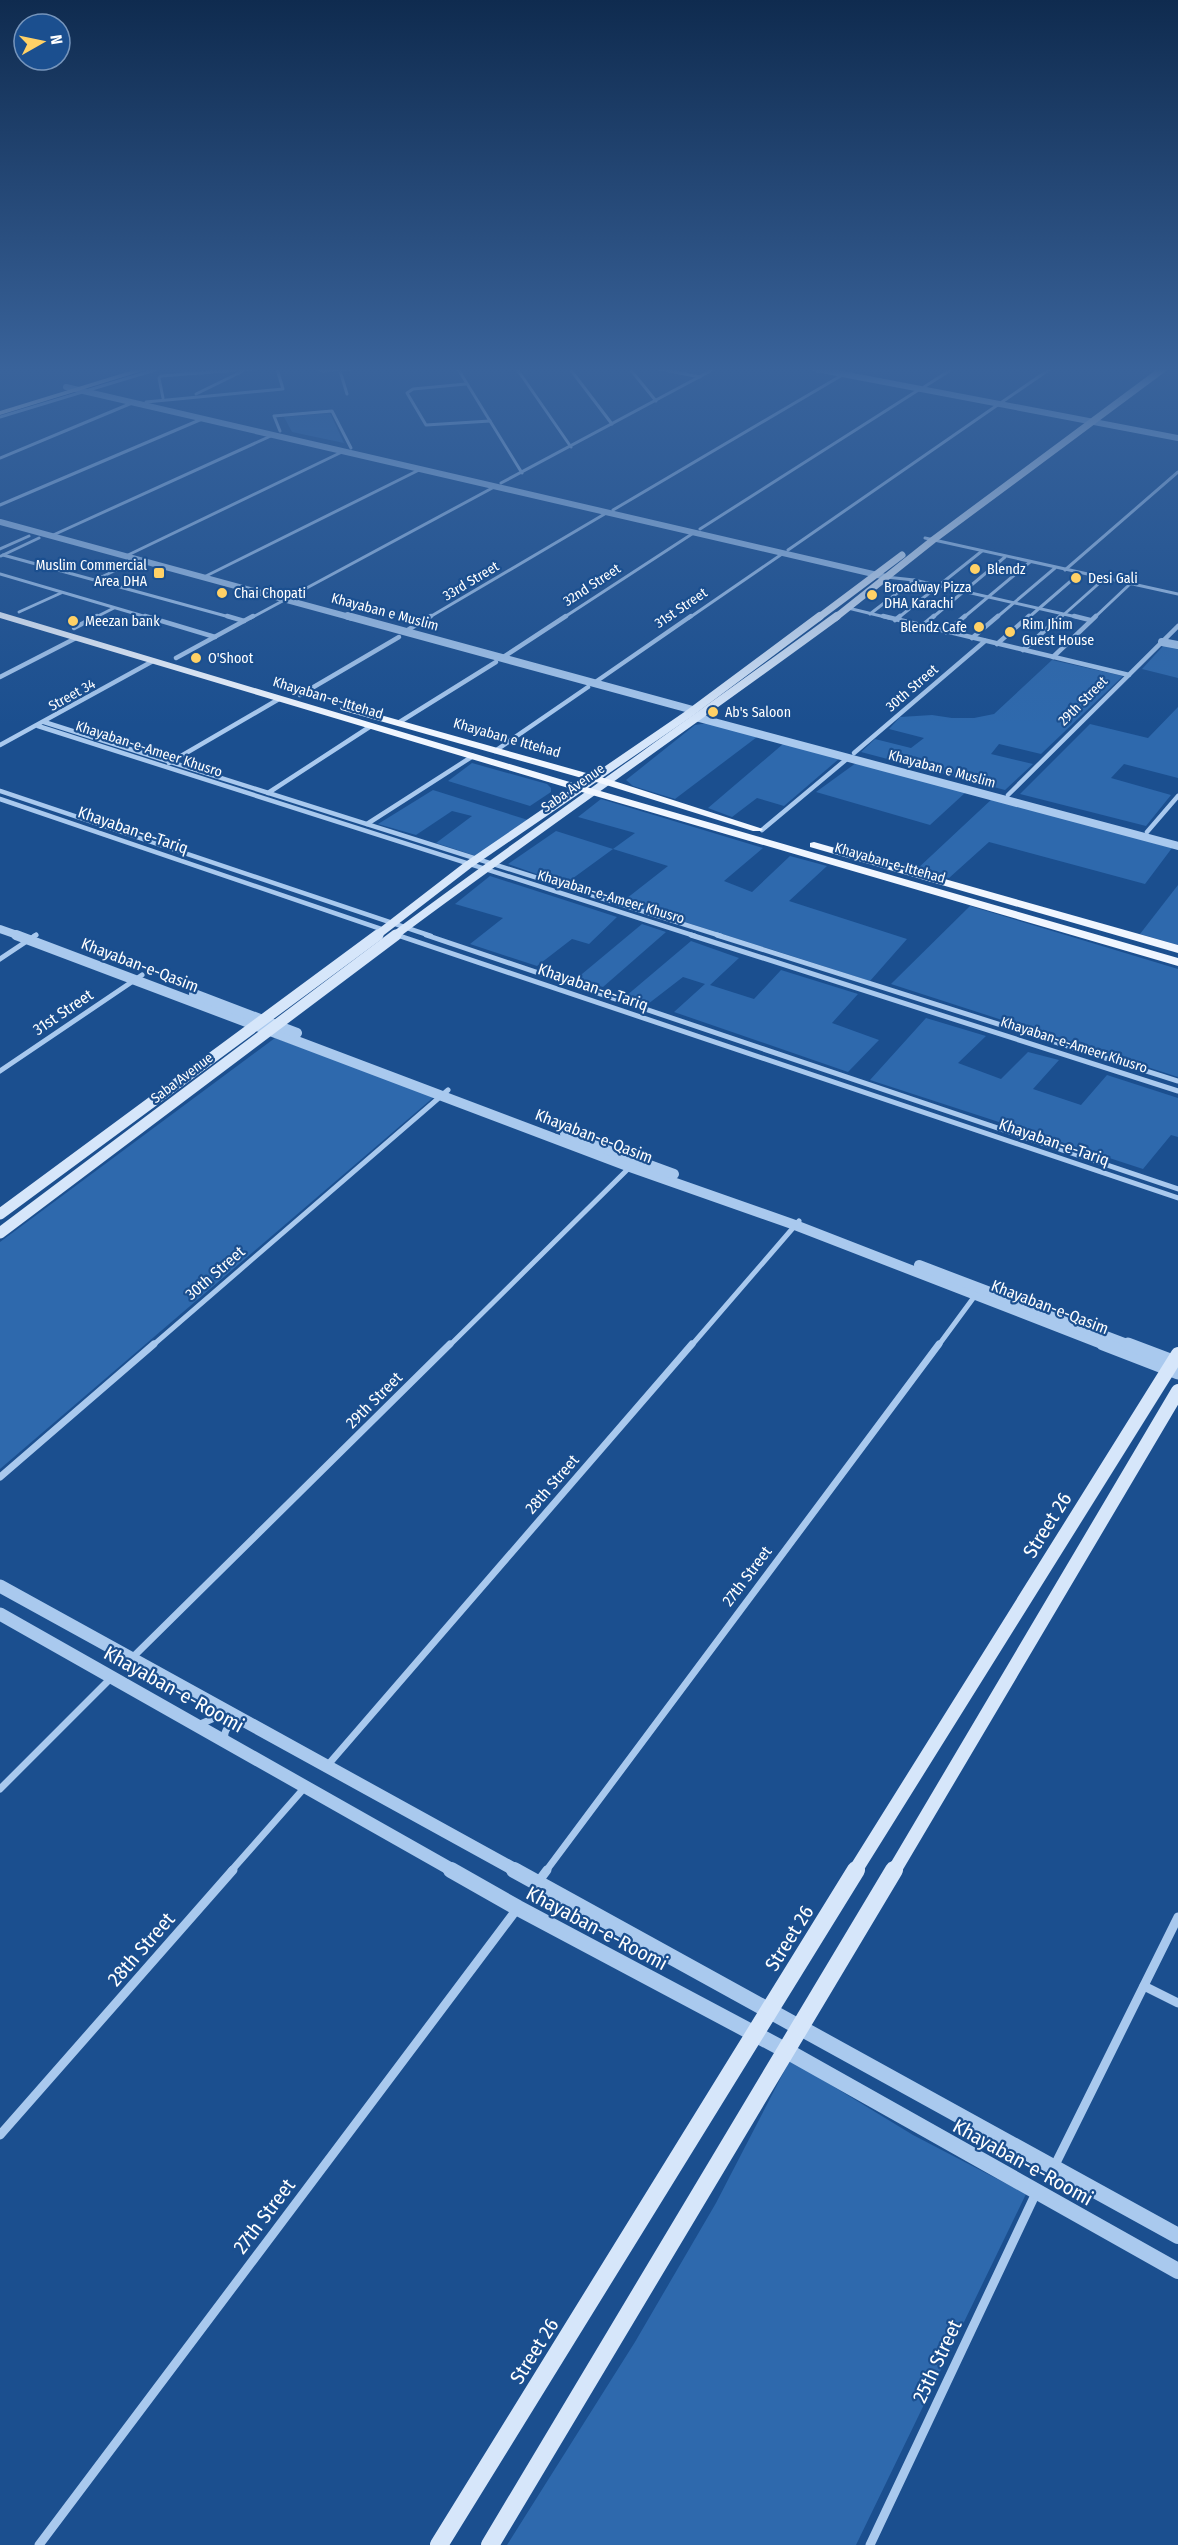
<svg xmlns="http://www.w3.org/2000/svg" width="1178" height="2545" viewBox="0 0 1178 2545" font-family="'Fira Sans Condensed',sans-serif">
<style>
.green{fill:#2e69ad}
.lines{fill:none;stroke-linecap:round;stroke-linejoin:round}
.minor-far4{stroke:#a9c9ee;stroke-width:3}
.minor-far3{stroke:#a9c9ee;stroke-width:4.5}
.minor-far2{stroke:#a9c9ee;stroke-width:5}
.minor-far1{stroke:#a9c9ee;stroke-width:7}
.minor{stroke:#a9c9ee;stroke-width:9}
.tertiary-far4{stroke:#a9c9ee;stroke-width:6}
.tertiary-far3{stroke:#a9c9ee;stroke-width:8}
.tertiary-far2{stroke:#a9c9ee;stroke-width:10}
.tertiary-far1{stroke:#a9c9ee;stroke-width:13}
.tertiary{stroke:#a9c9ee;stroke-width:16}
.secondary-far4{stroke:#d6e6fa;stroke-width:7}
.secondary-far3{stroke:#d6e6fa;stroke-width:8}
.secondary-far2{stroke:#d6e6fa;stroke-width:11}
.secondary-far1{stroke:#d6e6fa;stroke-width:14}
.secondary{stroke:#d6e6fa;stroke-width:18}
.primary{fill:#f0f6ff;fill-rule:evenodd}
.poi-dot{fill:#ffd166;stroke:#1b4f8f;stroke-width:2}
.labels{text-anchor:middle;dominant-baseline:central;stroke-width:4.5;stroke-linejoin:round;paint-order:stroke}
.far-poi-label{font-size:14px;fill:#fff;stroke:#1b4f8f;text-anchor:start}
.far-street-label{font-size:14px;fill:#fff;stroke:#1b4f8f}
.street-label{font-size:16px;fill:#fff;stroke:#1b4f8f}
.near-street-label{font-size:20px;fill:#fff;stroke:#1b4f8f}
</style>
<rect width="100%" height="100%" fill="#1b4f8f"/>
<!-- green -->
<g class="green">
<polygon points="330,413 344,443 292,432 284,417"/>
<polygon points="1165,644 1178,647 1178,678 1142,669"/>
<polygon points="1052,660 1123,676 1041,754 999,744 991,754 1033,764 1005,790 861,752 875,739 911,748 924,738 889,729 900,717 932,715 952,718 974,718 994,714"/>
<polygon points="1178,707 1178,778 1124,764 1111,778 1171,795 1146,826 1020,794 1090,724 1148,738"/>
<polygon points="708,723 757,737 675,799 633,786 626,780 695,725"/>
<polygon points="783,744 840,758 784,806 757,798 732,817 708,808"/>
<polygon points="472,763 547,784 551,788 551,792 530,806 448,781"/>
<polygon points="856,763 966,792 930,825 816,792"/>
<polygon points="433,790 528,820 476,856 436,843 472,816 452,811 416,835 378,824"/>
<polygon points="993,798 1172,848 1145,884 989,842 949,878 916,870"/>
<polygon points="601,799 763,848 724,881 752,892 790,856 827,866 789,901 907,939 870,981 622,902 668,866 613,849 565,884 508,864 556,831 613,849 635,833 578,817"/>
<polygon points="490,876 617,917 589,944 572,939 537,966 470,944 503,918 455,904"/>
<polygon points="1178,885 1178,945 1140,934"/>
<polygon points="970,906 1178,969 1178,1077 891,984"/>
<polygon points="642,924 666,932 603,987 576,979"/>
<polygon points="691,941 739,958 710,985 754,999 781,970 858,994 832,1023 879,1040 848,1072 674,1012 705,984 683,977 648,1004 626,996"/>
<polygon points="926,1018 986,1036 958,1063 1001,1079 1028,1052 1059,1060 1033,1089 1081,1105 1107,1075 1178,1098 1178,1137 1171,1135 1143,1169 870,1080"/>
<polygon points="275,1038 435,1096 0,1469 0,1242"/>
<polygon points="790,2060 913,2135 1026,2194 856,2545 507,2545 635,2342 716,2203"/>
</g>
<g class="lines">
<!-- minor-far4 -->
<g class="minor-far4">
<polyline points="318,369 322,371 352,369"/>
<polyline points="458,369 522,473"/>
<polyline points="517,369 571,447"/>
<polyline points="570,369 612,424"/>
<polyline points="630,369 656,401"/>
<polyline points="659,369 700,377"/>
<polyline points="340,371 347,394"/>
<polyline points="466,384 413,389 407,393 426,425 490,421"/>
<polyline points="924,387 952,369"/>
<polyline points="196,394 243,371"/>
<polyline points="163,398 159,378 161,376 251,369"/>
<polyline points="146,402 283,389 277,369"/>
<polyline points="1002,402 1050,369"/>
<polyline points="0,417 158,369"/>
<polyline points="280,431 274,416 332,411 351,448"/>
<polyline points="0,458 132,403"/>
<polyline points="501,483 714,369"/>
<polyline points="0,505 202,419"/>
<polyline points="613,510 844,374"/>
<polyline points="700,529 920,389"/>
<polyline points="51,536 273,435"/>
<polyline points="925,538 1178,594"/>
<polyline points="0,549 29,536"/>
<polyline points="788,550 999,404"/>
<polyline points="3,555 233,618"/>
<polyline points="1,556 39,538"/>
<polyline points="126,556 344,451"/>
<polyline points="1065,570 1178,472"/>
<polyline points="0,574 150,618"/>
<polyline points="204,577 421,469"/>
<polyline points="886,577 914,580 1081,618"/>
<polyline points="95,580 131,563"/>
<polyline points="848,608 889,618"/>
<polyline points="19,612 61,593"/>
<polyline points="870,614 914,580"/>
<polyline points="94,618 114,608"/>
<polyline points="251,618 496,486"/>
<polyline points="428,618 608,512"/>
<polyline points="563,618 695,532"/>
<polyline points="689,618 782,554"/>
<polyline points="898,618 982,551"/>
<polyline points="932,618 1005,557"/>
<polyline points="963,618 1030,562"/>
<polyline points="996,618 1055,568"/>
<polyline points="1028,618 1080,573"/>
<polyline points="1060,618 1105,578"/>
<polyline points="1094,618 1130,584"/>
</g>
<!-- minor-far3 -->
<g class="minor-far3">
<polyline points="145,616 215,637"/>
<polyline points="227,616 244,621"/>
<polyline points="883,616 1129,675"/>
<polyline points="1074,616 1090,620"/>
<polyline points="895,620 900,616"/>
<polyline points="922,626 934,616"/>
<polyline points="74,628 97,616"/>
<polyline points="406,631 431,616"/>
<polyline points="946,632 965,616"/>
<polyline points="972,638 998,616"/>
<polyline points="997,644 1029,616"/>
<polyline points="1023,650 1061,616"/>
<polyline points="1053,657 1096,616"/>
<polyline points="176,658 253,616"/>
<polyline points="502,658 566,616"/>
<polyline points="0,677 76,638"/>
<polyline points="594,683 691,616"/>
<polyline points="300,695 399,637"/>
<polyline points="44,722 721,936"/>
<polyline points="398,723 496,662"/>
<polyline points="38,726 695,936"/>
<polyline points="0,745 153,661"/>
<polyline points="495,751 588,687"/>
<polyline points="854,753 985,641"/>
<polyline points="169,763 279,699"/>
<polyline points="0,791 431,936"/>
<polyline points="268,793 371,726"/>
<polyline points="1008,795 1178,626"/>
<polyline points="0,799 384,930"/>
<polyline points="367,824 473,756"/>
<polyline points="762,830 848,758"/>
<polyline points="1147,832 1178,796"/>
<polyline points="394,934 401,936"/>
<polyline points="34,936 36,935"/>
</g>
<!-- minor-far2 -->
<g class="minor-far2">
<polyline points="397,935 1178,1198"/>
<polyline points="426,935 1178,1189"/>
<polyline points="691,935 1178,1091"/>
<polyline points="717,935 1178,1081"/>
<polyline points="0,959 36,935"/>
<polyline points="0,1071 142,975"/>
<polyline points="152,1346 448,1090"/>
<polyline points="449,1346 631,1166"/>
<polyline points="691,1346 799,1221"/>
<polyline points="938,1346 977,1293"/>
</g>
<!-- minor-far1 -->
<g class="minor-far1">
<polyline points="0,1477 154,1344"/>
<polyline points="132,1658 450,1344"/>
<polyline points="198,1725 212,1719 216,1711 215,1706"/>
<path d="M225 1740C223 1728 230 1725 240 1721"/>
<polyline points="327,1766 692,1344"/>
<polyline points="0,1789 112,1677"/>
<polyline points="231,1871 306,1786"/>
<polyline points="546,1871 939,1344"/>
</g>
<!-- minor -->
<g class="minor">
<polyline points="538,1882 547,1870"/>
<polyline points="1144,1986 1178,2003"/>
<polyline points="0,2135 233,1870"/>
<polyline points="1054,2167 1178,1917"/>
<polyline points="39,2545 517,1909"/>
<polyline points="870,2545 1036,2193"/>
</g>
<!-- tertiary-far4 -->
<g class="tertiary-far4">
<polyline points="816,369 1178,438"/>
<polyline points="66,387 886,577"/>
<polyline points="0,522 353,618"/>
</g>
<!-- tertiary-far3 -->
<g class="tertiary-far3">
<polyline points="348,616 693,710"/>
<polyline points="1162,642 1178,645"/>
<polyline points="699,718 1178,846"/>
<polyline points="0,929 20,936"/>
</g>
<!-- tertiary-far2 -->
<g class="tertiary-far2">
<polyline points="16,935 630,1167 795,1225 1107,1346"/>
<polyline points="194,994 297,1033"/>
<polyline points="565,1134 674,1174"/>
<polyline points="919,1265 1132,1346"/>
</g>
<!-- tertiary-far1 -->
<g class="tertiary-far1">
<polyline points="1103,1344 1178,1373"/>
<polyline points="1128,1344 1178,1363"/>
<polyline points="0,1586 517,1871"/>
<polyline points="0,1614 454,1871"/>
</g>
<!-- tertiary -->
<g class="tertiary">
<polyline points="451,1870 518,1908 785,2050 1178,2271"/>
<polyline points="514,1870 1178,2236"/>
</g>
<!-- secondary-far4 -->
<g class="secondary-far4">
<polyline points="818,618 902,555"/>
<polyline points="835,618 933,540 1163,369"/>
</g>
<!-- secondary-far3 -->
<g class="secondary-far3">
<polyline points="376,936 468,865 687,715 820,616"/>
<path d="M394 936C540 827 690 724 837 616"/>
</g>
<!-- secondary-far2 -->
<g class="secondary-far2">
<polyline points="0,1214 378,935"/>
<polyline points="0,1233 396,935"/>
</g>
<!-- secondary-far1 -->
<g class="secondary-far1">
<polyline points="855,1871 1178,1354"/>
<polyline points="894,1871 1178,1391"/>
</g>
<!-- secondary -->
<g class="secondary">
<polyline points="439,2545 856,1870"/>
<polyline points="490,2545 894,1870"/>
</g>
<!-- primary -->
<g class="primary">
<polygon points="137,369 149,369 0,415 0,411"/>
<polygon points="0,612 583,786 1178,958 1178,966 575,790 0,618"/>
<polygon points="345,705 611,780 763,829 761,831 753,831 603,784 341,710 340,708"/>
<polygon points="814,842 1178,945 1178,953 810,847 810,843"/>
</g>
</g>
<!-- sky -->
<linearGradient id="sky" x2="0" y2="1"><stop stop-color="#0f2b4f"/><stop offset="0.51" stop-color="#39639b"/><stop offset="1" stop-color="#39639b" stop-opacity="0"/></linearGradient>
<rect width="1178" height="725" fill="url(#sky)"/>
<!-- markers -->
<g class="poi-dot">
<circle cx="975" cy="569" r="6"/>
<rect x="153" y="567" width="12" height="12" rx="3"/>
<circle cx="1076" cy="578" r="6"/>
<circle cx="222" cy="593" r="6"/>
<circle cx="872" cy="595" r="6"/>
<circle cx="73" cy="621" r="6"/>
<circle cx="979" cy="627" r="6"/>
<circle cx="1010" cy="632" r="6"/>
<circle cx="196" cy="658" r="6"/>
<circle cx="713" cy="712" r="6"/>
</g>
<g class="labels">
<!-- far-poi labels -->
<g class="far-poi-label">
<text x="147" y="565" text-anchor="end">Muslim Commercial<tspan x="147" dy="16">Area DHA</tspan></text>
<text x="987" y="569">Blendz</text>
<text x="1088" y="578">Desi Gali</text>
<text x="884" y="587">Broadway Pizza<tspan x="884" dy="16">DHA Karachi</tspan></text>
<text x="234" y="593">Chai Chopati</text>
<text x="85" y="621">Meezan bank</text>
<text x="1022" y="624">Rim Jhim<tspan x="1022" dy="16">Guest House</tspan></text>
<text x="967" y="627" text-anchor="end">Blendz Cafe</text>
<text x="208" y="658">O'Shoot</text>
<text x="725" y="712">Ab's Saloon</text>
</g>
<!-- far-street labels -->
<g class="far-street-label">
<text transform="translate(471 581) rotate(-31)">33rd Street</text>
<text transform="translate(592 585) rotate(-33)">32nd Street</text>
<text transform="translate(681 608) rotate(-34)">31st Street</text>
<text transform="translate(385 612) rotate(15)">Khayaban e Muslim</text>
<text transform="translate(912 688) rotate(-41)">30th Street</text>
<text transform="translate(72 695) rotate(-29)">Street 34</text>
<text transform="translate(328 698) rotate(17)">Khayaban-e-Ittehad</text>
<text transform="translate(1083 701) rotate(-45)">29th Street</text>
<text transform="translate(507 738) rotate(16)">Khayaban e Ittehad</text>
<text transform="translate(149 749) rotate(18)">Khayaban-e-Ameer Khusro</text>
<text transform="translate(942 769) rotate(15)">Khayaban e Muslim</text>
<text transform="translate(573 788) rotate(-35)">Saba Avenue</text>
<text transform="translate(890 863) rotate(16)">Khayaban-e-Ittehad</text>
<text transform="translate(611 897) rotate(17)">Khayaban-e-Ameer Khusro</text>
<text transform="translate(1074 1045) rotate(18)">Khayaban-e-Ameer Khusro</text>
<text transform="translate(182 1078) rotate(-37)">Saba Avenue</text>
</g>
<!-- street labels -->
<g class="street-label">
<text transform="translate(133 830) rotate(19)">Khayaban-e-Tariq</text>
<text transform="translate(140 965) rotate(21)">Khayaban-e-Qasim</text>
<text transform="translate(593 987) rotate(19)">Khayaban-e-Tariq</text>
<text transform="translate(63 1012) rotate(-34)">31st Street</text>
<text transform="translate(594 1136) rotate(21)">Khayaban-e-Qasim</text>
<text transform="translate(1054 1142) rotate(19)">Khayaban-e-Tariq</text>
<text transform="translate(215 1273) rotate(-41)">30th Street</text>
<text transform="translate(1050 1307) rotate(21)">Khayaban-e-Qasim</text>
<text transform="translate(374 1400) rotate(-45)">29th Street</text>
<text transform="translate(552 1484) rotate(-49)">28th Street</text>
<text transform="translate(747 1576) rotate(-53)">27th Street</text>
</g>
<!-- near-street labels -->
<g class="near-street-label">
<text transform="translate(1047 1525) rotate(-58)">Street 26</text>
<text transform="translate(174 1689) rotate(29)">Khayaban-e-Roomi</text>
<text transform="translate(597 1928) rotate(28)">Khayaban-e-Roomi</text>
<text transform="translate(789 1938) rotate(-58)">Street 26</text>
<text transform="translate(141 1949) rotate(-49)">28th Street</text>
<text transform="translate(1023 2162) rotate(29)">Khayaban-e-Roomi</text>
<text transform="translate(264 2216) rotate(-53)">27th Street</text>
<text transform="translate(534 2351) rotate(-58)">Street 26</text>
<text transform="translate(937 2361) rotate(-65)">25th Street</text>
</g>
</g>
<!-- north arrow -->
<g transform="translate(42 42) rotate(81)"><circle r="28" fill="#1b4f8f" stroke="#7695bc" stroke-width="1.5"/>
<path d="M0-4.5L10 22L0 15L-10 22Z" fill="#ffd166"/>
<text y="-9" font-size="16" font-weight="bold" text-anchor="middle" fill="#ffffff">N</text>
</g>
</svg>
